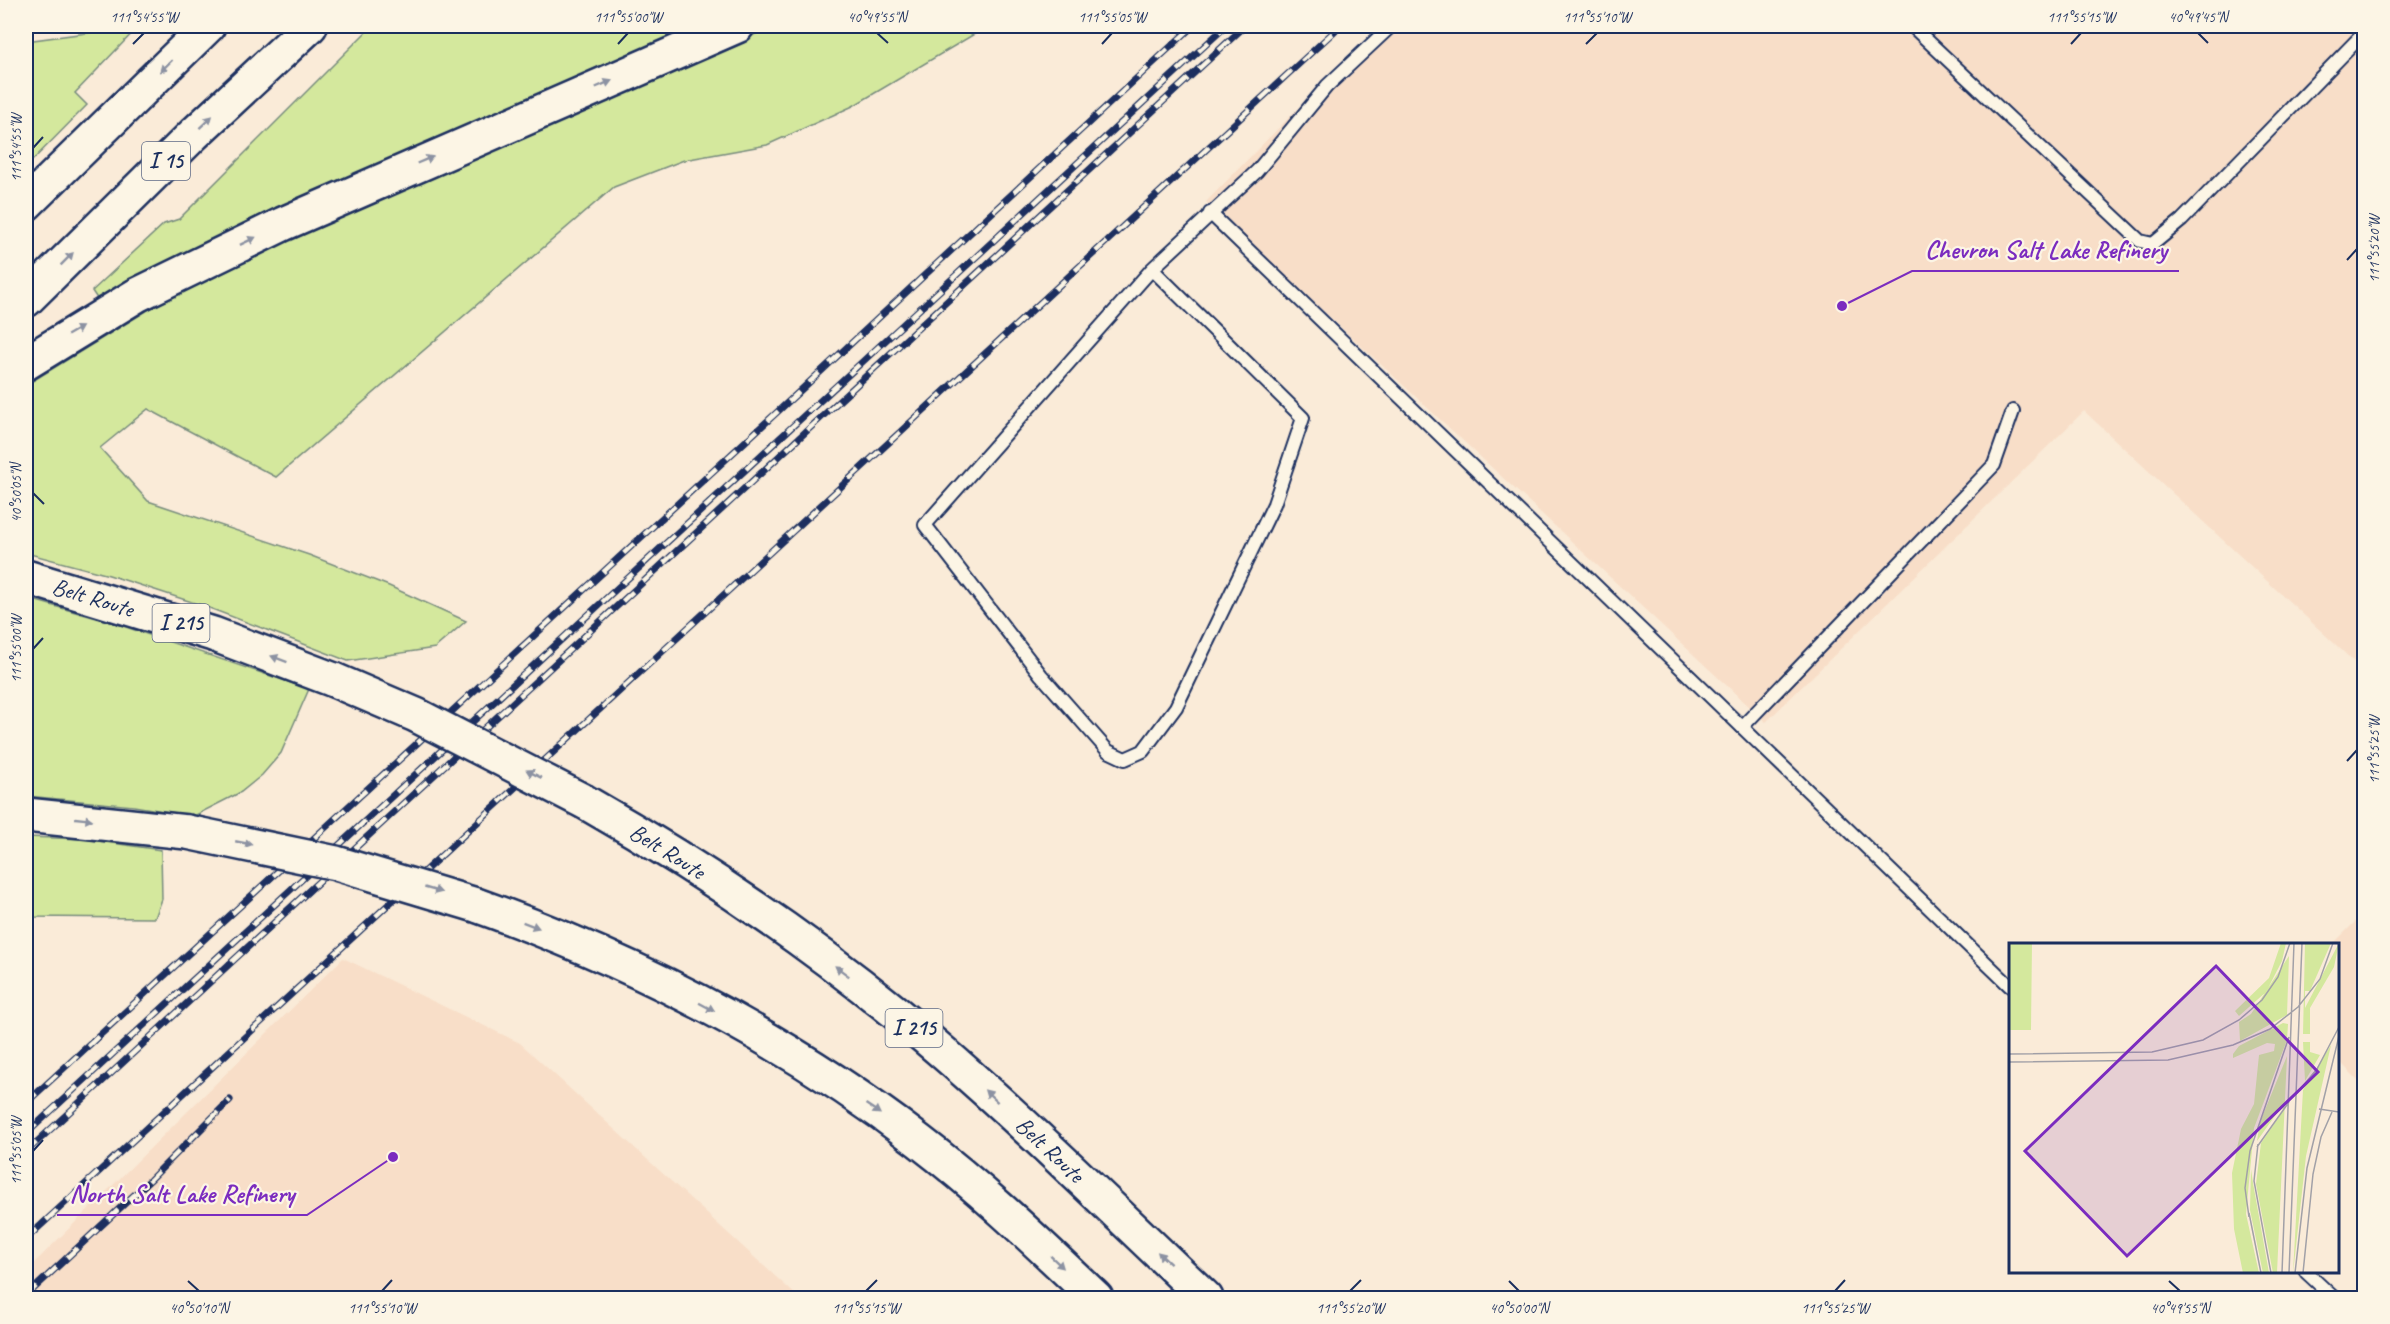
<svg xmlns="http://www.w3.org/2000/svg" width="2390" height="1324" viewBox="0 0 2390 1324" font-family="Caveat,sans-serif">
<style>
.built{fill:#f8dec8}
.green{fill:#d4e89d;stroke:#788c7e;stroke-width:1.5}
.lines{fill:none;stroke-linecap:round;stroke-linejoin:round}
.lane-casing{stroke:#1b2f5e;stroke-width:16}
.highway-casing{stroke:#1b2f5e;stroke-width:38}
.lane{stroke:#fcf5e5;stroke-width:12}
.highway{stroke:#fcf5e5;stroke-width:33}
.rail-casing{stroke:#1b2f5e;stroke-width:7}
.rail{stroke:#fcf5e5;stroke-width:4.5;stroke-dasharray:14;stroke-linecap:butt}
.highway-bridge-casing{stroke:#1b2f5e;stroke-width:38;stroke-linecap:butt}
.highway-bridge{stroke:#fcf5e5;stroke-width:33}
.oneway{fill:#8c92a2}
.ticks{fill:none;stroke:#1b2f5e;stroke-width:2}
.labels{text-anchor:middle;dominant-baseline:central;stroke-width:4.5;stroke-linejoin:round;paint-order:stroke}
.shield{fill:#fcf5e5;stroke:#5e6a86;stroke-width:1.5}
.shield-label{font-size:22px;font-weight:bold;fill:#1b2f5e}
.street-label{font-size:24px;fill:#1b2f5e;stroke:#fcf5e5}
.inset-road{fill:none;stroke:#a1a0a7;stroke-width:1.5}
.view{fill:#7b2cbf;fill-opacity:0.15;stroke:#7b2cbf;stroke-width:3}
.inset-edge{fill:none;stroke:#1b2f5e;stroke-width:3}
.leader{fill:none;stroke:#7b2cbf;stroke-width:2}
.callout-dot{fill:#7b2cbf;stroke:#fcf5e5;stroke-width:2}
.callout-label{font-size:26px;text-anchor:middle;font-weight:bold;fill:#7b2cbf;stroke:#fcf5e5;stroke-width:4.5;stroke-linejoin:round;paint-order:stroke}
.neatline{fill:none;stroke:#1b2f5e;stroke-width:2}
.ticks-label{font-size:15px;text-anchor:middle;fill:#1b2f5e}
</style>
<rect width="100%" height="100%" fill="#faebd8"/>
<filter id="ink" filterUnits="userSpaceOnUse"><feTurbulence type="fractalNoise" baseFrequency=".0167" numOctaves="2"/><feDisplacementMap in="SourceGraphic" scale="12" xChannelSelector="R" yChannelSelector="G"/><feConvolveMatrix kernelMatrix="1 2 1 2 8 2 1 2 1" color-interpolation-filters="sRGB"/></filter>
<g filter="url(#ink)">
<!-- built -->
<g class="built">
<polygon points="1386,26 2364,26 2364,671 2084,411 1766,722 1206,202 1311,95"/>
<polygon points="2364,913 2364,1086 2338,1060 2338,944 2333,944"/>
<polygon points="343,958 520,1043 799,1298 26,1298 26,1271"/>
</g>
<!-- green -->
<g class="green">
<polygon points="139,26 75,93 87,105 26,167 26,41"/>
<polygon points="372,26 707,26 98,300 92,291 164,224 179,219"/>
<polygon points="773,26 988,26 853,106 767,145 684,160 614,187 276,477 148,409 100,448 148,501 309,555 389,586 466,621 435,648 348,661 204,606 109,575 26,553 26,385 161,302 271,245 689,65"/>
<polygon points="26,598 114,623 309,689 281,753 262,775 241,792 194,816 134,806 26,796"/>
<polygon points="26,837 84,839 161,850 162,899 155,918 26,917"/>
</g>
<g class="lines">
<defs>
<g id="lane">
<polyline points="1912,26 2140,241 2153,244 2182,220 2364,33"/>
<polyline points="1210,213 2010,986"/>
<polyline points="1152,269 1303,418 1274,504 1176,707 1143,751 1125,759 1108,751 1041,675 925,525 1152,269 1257,171 1327,86 1391,26"/>
<polyline points="1742,727 1994,465 2013,411"/>
<polyline points="2306,1272 2334,1298"/>
</g>
<g id="highway">
<polyline points="26,204 208,26"/>
<polyline points="26,300 194,134 310,26"/>
<polyline points="26,363 137,295 283,224 737,26"/>
<path id="s1" d="M26 577 213 634 334 680"/>
<path id="s2" d="M585 802C694 864 799 934 896 1013 1005 1102 1104 1202 1206 1298"/>
<polyline points="26,815 187,832"/>
<path d="M476 905C633 961 786 1039 919 1141 982 1189 1039 1244 1096 1298"/>
</g>
</defs>
<!-- lane casing -->
<use href="#lane" class="lane-casing"/>
<!-- highway casing -->
<use href="#highway" class="highway-casing"/>
<!-- lane -->
<use href="#lane" class="lane"/>
<!-- highway -->
<use href="#highway" class="highway"/>
<defs>
<g id="rail">
<polyline points="26,1103 774,415 1193,26"/>
<polyline points="26,1134 1226,26"/>
<polyline points="26,1152 1245,26"/>
<polyline points="26,1239 1340,26"/>
<polyline points="26,1296 150,1180 230,1100"/>
</g>
</defs>
<!-- rail casing -->
<use href="#rail" class="rail-casing"/>
<!-- rail -->
<use href="#rail" class="rail"/>
<defs>
<g id="highway-bridge">
<polyline points="334,680 416,715 585,802"/>
<polyline points="187,832 336,863 476,905"/>
</g>
</defs>
<!-- highway-bridge casing -->
<use href="#highway-bridge" class="highway-bridge-casing"/>
<!-- highway-bridge -->
<use href="#highway-bridge" class="highway-bridge"/>
</g>
<!-- one-way arrows -->
<defs><path id="oneway-solid" d="M-6-.8H1V-3.2L6.5 0L1 3.2V.8H-6Z" transform="scale(1.5)"/></defs>
<g class="oneway">
<use href="#oneway-solid" transform="translate(166 66) rotate(136)"/>
<use href="#oneway-solid" transform="translate(604 84) rotate(-23)"/>
<use href="#oneway-solid" transform="translate(206 122) rotate(-43)"/>
<use href="#oneway-solid" transform="translate(425 160) rotate(-23)"/>
<use href="#oneway-solid" transform="translate(248 241) rotate(-26)"/>
<use href="#oneway-solid" transform="translate(67 259) rotate(-45)"/>
<use href="#oneway-solid" transform="translate(75 331) rotate(-30)"/>
<use href="#oneway-solid" transform="translate(279 659) rotate(-159)"/>
<use href="#oneway-solid" transform="translate(534 774) rotate(-153)"/>
<use href="#oneway-solid" transform="translate(84 819) rotate(6)"/>
<use href="#oneway-solid" transform="translate(244 843) rotate(11)"/>
<use href="#oneway-solid" transform="translate(433 890) rotate(16)"/>
<use href="#oneway-solid" transform="translate(531 925) rotate(21)"/>
<use href="#oneway-solid" transform="translate(842 971) rotate(-143)"/>
<use href="#oneway-solid" transform="translate(707 1007) rotate(28)"/>
<use href="#oneway-solid" transform="translate(991 1096) rotate(-137)"/>
<use href="#oneway-solid" transform="translate(873 1109) rotate(34)"/>
<use href="#oneway-solid" transform="translate(1164 1258) rotate(-137)"/>
<use href="#oneway-solid" transform="translate(1057 1262) rotate(43)"/>
</g>
</g>
<!-- ticks -->
<path class="ticks" d="M877 33 888 43M2198 33 2208 43M133 44 144 33M618 44 628 33M1102 44 1112 33M1586 44 1597 33M2071 44 2081 33M33 148 43 137M2347 260 2357 249M33 493 44 504M33 649 43 638M2347 761 2357 750M33 1151 43 1140M188 1281 199 1291M1509 1281 1519 1291M2169 1281 2180 1291M382 1291 392 1280M866 1291 877 1280M1350 1291 1361 1280M1835 1291 1845 1280"/>
<g class="labels">
<!-- shield labels -->
<g class="shield">
<rect x="142" y="142" width="48" height="38" rx="4.5"/>
<rect x="152.5" y="604" width="57" height="38" rx="4.5"/>
<rect x="885.5" y="1009" width="57" height="38" rx="4.5"/>
</g>
<g class="shield-label">
<text x="166" y="161">I 15</text>
<text x="181" y="623">I 215</text>
<text x="914" y="1028">I 215</text>
</g>
<!-- street labels -->
<g class="street-label">
<text stroke="none"><textPath href="#s1" startOffset="70">Belt Route</textPath></text>
<text stroke="none"><textPath href="#s2" startOffset="96">Belt Route</textPath></text>
<text stroke="none"><textPath href="#s2" startOffset="582">Belt Route</textPath></text>
</g>
</g>
<!-- overview -->
<g transform="translate(2009 943)">
<rect width="330" height="330" fill="#faebd8"/>
<path d="M0 0H23L22 87H0ZM272 0H277L273 18 257 49 230 73 226 68 260 35ZM296 0H322L301 48H296V65L330 0 325 24 301 65V91H294ZM280 13 278 72 231 98 230 79 242 71ZM274 80 279 81 278 97 245 185 237 271 250 330H234L225 286 223 230 232 186 245 161 250 112 265 108 266 101 258 100 224 115V111L230 103ZM294 99H301V109L311 112 296 138ZM322 102 297 213 284 330 294 147ZM278 113 268 330H264L247 241 252 200 274 168 273 163 248 198 251 179ZM242 226 244 240 260 330H254L241 267Z" fill="#d4e89d"/>
<path class="inset-road" d="M0 111 143 109 194 97 230 77 253 57 269 34 281 0M0 119 159 117 224 102 261 86 289 64 311 36 324 0M287 151 308 126 330 84M310 166 330 169M249 201 245 238 262 330M248 204 280 159M240 270 252 330M240 274 236 245 241 208 280 94M273 330 285 0M280 330 293 0M286 330 298 225 330 93M294 330 304 231 312 194 323 169"/>
<path class="view" d="M207 23 309 129 118 313 16 208Z"/>
<rect width="330" height="330" class="inset-edge"/>
</g>
<!-- callouts -->
<path class="leader" d="M1842 306L1912 271H2179M393 1157L307 1215H57"/>
<g class="callout-dot">
<circle cx="1842" cy="306" r="6"/>
<circle cx="393" cy="1157" r="6"/>
</g>
<g class="callout-label">
<text x="2046" y="258">Chevron Salt Lake Refinery</text>
<text x="182" y="1202">North Salt Lake Refinery</text>
</g>
<!-- margin -->
<rect width="2390" height="1324" fill="none" stroke="#fcf5e5" stroke-width="66"/>
<rect x="33" y="33" width="2324" height="1258" class="neatline"/>
<g class="ticks-label">
<text x="144" y="22">111°54'55"W</text>
<text x="628" y="22">111°55'00"W</text>
<text x="877" y="22">40°49'55"N</text>
<text x="1112" y="22">111°55'05"W</text>
<text x="1597" y="22">111°55'10"W</text>
<text x="2081" y="22">111°55'15"W</text>
<text x="2198" y="22">40°49'45"N</text>
<text transform="translate(16 148) rotate(-90)" y="5">111°54'55"W</text>
<text transform="translate(2374 249) rotate(-90)" y="5">111°55'20"W</text>
<text transform="translate(16 493) rotate(-90)" y="5">40°50'05"N</text>
<text transform="translate(16 649) rotate(-90)" y="5">111°55'00"W</text>
<text transform="translate(2374 750) rotate(-90)" y="5">111°55'25"W</text>
<text transform="translate(16 1151) rotate(-90)" y="5">111°55'05"W</text>
<text x="199" y="1313">40°50'10"N</text>
<text x="382" y="1313">111°55'10"W</text>
<text x="866" y="1313">111°55'15"W</text>
<text x="1350" y="1313">111°55'20"W</text>
<text x="1519" y="1313">40°50'00"N</text>
<text x="1835" y="1313">111°55'25"W</text>
<text x="2180" y="1313">40°49'55"N</text>
</g>
</svg>
